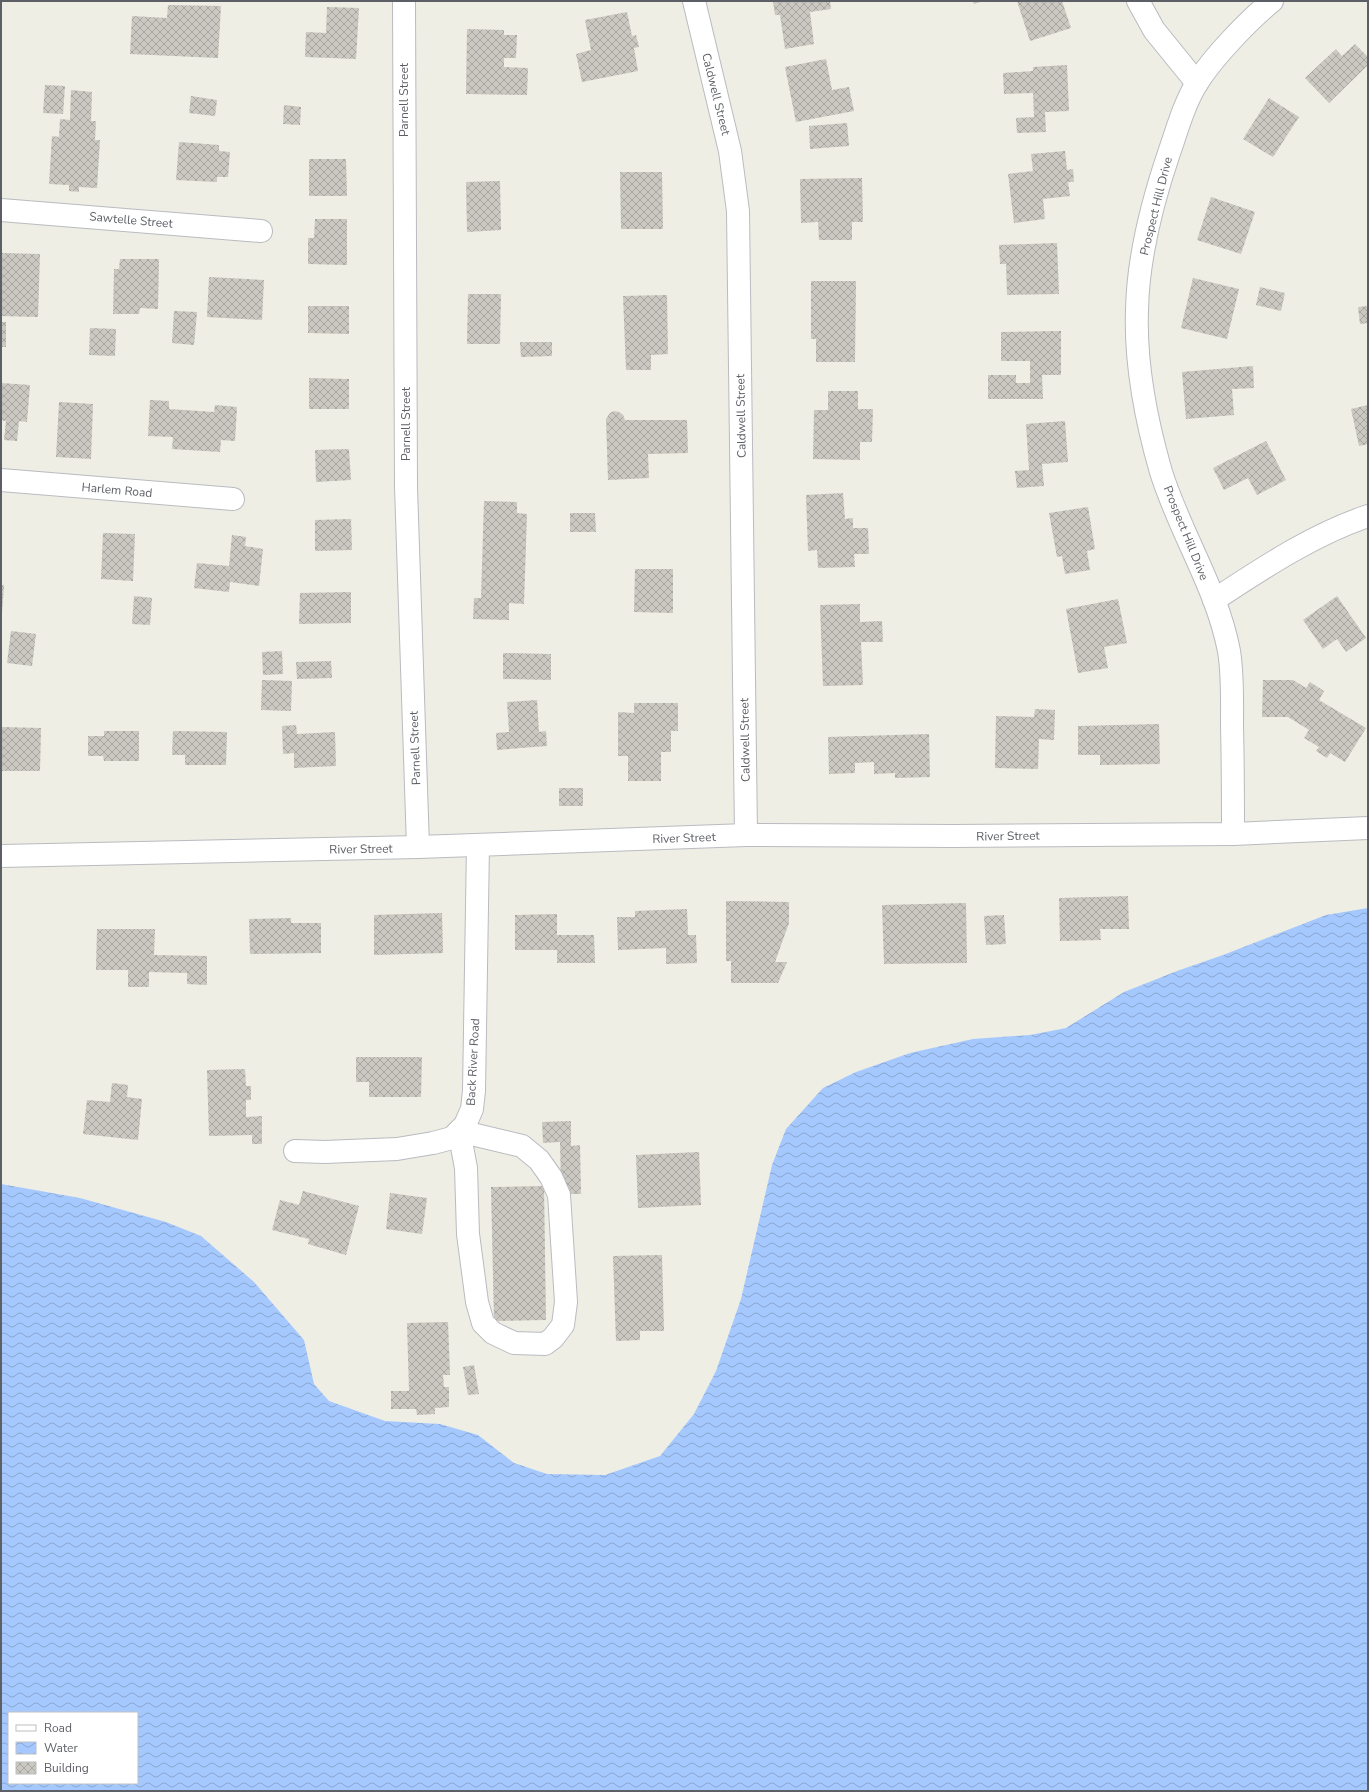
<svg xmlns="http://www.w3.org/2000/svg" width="1369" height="1792" viewBox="0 0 1369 1792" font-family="'Nunito Sans',sans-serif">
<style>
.water{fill:url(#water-waves);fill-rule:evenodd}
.building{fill:url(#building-cross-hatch)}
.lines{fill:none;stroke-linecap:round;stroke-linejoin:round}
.minor-casing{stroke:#b9bbc0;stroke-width:24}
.minor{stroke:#fff;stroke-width:22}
.labels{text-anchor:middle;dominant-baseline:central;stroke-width:3;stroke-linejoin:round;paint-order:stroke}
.street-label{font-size:12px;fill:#5c5f65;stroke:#fff}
</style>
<defs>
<pattern id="water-waves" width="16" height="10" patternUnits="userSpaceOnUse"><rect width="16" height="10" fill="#a5c9fe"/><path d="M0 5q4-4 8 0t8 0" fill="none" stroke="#8aa6d1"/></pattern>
<pattern id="building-cross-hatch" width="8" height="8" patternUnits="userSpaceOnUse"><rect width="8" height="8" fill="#cac8c1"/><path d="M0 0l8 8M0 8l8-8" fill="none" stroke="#a7a6a0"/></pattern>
</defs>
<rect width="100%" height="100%" fill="#eeeee4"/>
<!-- water -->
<path class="water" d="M1368 908V1791H1V1184L80 1198 166 1222 201 1236 254 1282 304 1340 314 1384 329 1401 385 1421 440 1424 478 1435 514 1463 547 1474 605 1475 660 1456 694 1414 716 1371 741 1299 772 1165 786 1129 823 1088 856 1072 910 1053 973 1039 1030 1035 1066 1028 1124 992 1177 971 1223 955 1326 915ZM9 1713H137V1783H9Z"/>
<!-- building -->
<g class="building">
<polygon points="773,1 830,1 831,9 810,12 814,44 785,49 780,15 775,15"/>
<polygon points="973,1 983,1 974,4"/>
<polygon points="1017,1 1062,1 1071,28 1030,41"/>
<polygon points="168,5 221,6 218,58 130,54 132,16 167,18"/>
<polygon points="327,7 359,8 356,59 305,57 306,32 326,33"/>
<polygon points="627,12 632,36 636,35 639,47 634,48 638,71 582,82 576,54 591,50 585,20"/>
<polygon points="467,29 504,30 504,35 517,35 516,58 504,58 504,67 528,68 527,95 466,94"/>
<polygon points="1355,44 1368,57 1368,65 1329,103 1305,78 1336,49 1342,56"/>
<polygon points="826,59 832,90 849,87 854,111 796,122 785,67"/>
<polygon points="1067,65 1069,111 1045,112 1046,132 1017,133 1016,118 1034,117 1033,93 1004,94 1003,73 1033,71 1033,67"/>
<polygon points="45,85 65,86 63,114 43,113"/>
<polygon points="71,90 92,92 91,121 96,121 95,140 100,140 97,188 79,187 79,192 69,191 69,185 49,184 52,136 59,137 60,119 70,120"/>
<polygon points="191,96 217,100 215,116 189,113"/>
<polygon points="1269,98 1299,117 1273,157 1243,139"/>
<polygon points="284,105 301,107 300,125 283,124"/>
<polygon points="847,123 849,146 810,149 809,126"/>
<polygon points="179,142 219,145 219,151 230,152 228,177 217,177 217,182 176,180"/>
<polygon points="1065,151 1067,170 1073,169 1074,182 1068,182 1070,196 1043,199 1045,219 1014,223 1008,174 1033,171 1031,154"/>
<polygon points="309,159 346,159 347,196 309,196"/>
<polygon points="620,172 662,172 663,229 621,229"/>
<polygon points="862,178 863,222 852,222 852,240 819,240 818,222 801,223 800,179"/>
<polygon points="500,181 501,230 467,232 466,182"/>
<polygon points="1211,197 1255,212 1241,254 1197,240"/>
<polygon points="315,219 347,219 347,265 308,264 308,238 314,238"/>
<polygon points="1057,243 1059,294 1007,295 1006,264 1000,264 999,245"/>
<polygon points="2,253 40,254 38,317 1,316"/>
<polygon points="120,259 159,259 158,309 140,308 139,314 113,314 114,269 119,269"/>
<polygon points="209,277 264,280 262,320 207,317"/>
<polygon points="1193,278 1239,289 1227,339 1181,328"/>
<polygon points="811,281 856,281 855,362 816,362 816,339 811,339"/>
<polygon points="1260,287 1285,293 1281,311 1256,305"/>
<polygon points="468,294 501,294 500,344 467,344"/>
<polygon points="667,295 668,354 651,355 651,370 626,370 623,296"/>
<polygon points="308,306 349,306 349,334 308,333"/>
<polygon points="1368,306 1368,323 1360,324 1358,307"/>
<polygon points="174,311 197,312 194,345 172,343"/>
<rect x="1" y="322" width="5" height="25"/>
<polygon points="90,328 116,329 115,356 89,355"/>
<polygon points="1061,331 1061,375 1042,375 1043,399 988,399 988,375 1016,375 1016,383 1030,383 1030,361 1001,361 1001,332"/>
<polygon points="520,342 552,342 552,356 521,357"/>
<polygon points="1253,366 1254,388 1232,389 1234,415 1186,419 1182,372"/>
<polygon points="309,378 349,379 349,409 309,409"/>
<polygon points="1,383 30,385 27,422 19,421 17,441 4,440 6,421 1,420"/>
<polygon points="828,391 858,391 858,409 873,409 872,442 860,442 860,460 813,459 814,410 828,410"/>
<polygon points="150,400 169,401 169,409 214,412 215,405 237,407 235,441 221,440 220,452 172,449 173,437 148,436"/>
<polygon points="59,402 93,404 91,459 56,457"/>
<polygon points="1368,405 1368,444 1359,446 1351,409"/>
<polygon points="614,411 619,412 623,415 625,420 687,420 688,453 648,454 649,478 608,480 606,419 610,413"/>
<polygon points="1065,421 1068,462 1042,464 1044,486 1017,488 1015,471 1029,470 1026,424"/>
<polygon points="1266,441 1286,480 1257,495 1248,478 1224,490 1213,468"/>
<polygon points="349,449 351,480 316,482 315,450"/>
<polygon points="843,493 845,519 853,518 853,528 868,528 869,554 854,554 855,567 818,568 817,550 808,551 806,495"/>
<polygon points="484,501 517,502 517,513 527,514 524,604 509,603 509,620 473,619 474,598 481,598"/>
<polygon points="1088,507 1095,549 1087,551 1090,570 1065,574 1062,556 1057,557 1049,513"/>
<polygon points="570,513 595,513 596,532 570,532"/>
<polygon points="351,519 352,550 315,551 315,520"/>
<polygon points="103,533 135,534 133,581 101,579"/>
<polygon points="232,535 246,537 245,546 263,549 259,586 230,582 229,592 194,588 197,563 229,566"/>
<polygon points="635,569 673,569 673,613 634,612"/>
<polygon points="1,585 4,585 2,613 1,613"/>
<polygon points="351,592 351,623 299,624 300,593"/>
<polygon points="134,596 152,598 150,625 132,624"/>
<polygon points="1337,596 1366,638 1346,652 1337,639 1323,649 1303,620"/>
<polygon points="1118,599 1127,643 1104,647 1108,668 1078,673 1066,609"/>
<polygon points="860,604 860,622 882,621 883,642 861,642 863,685 823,686 820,605"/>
<polygon points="11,631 36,634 32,666 7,663"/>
<polygon points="282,651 283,674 263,675 262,652"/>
<polygon points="503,653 551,654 551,680 503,679"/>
<polygon points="331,661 332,678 297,679 296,662"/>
<polygon points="262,680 292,681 291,711 261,710"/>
<polygon points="1263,680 1293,680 1306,688 1310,682 1324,691 1319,700 1366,728 1345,762 1330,753 1327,758 1316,751 1319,747 1304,738 1309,730 1288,717 1262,717"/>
<polygon points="537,700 539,732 546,731 547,746 497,750 496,733 509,732 507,702"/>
<polygon points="634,703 678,703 678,731 671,731 671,752 661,752 661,781 628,781 628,756 618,756 618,712 634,713"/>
<polygon points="1035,709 1055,710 1054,740 1039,739 1038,769 995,768 996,716 1034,717"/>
<polygon points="1159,724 1160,764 1100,765 1100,755 1078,755 1078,726"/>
<polygon points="296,725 297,734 335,732 336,766 294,768 294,753 283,754 282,726"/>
<polygon points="1,727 41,728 40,771 1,771"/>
<polygon points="104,731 139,731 139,761 104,761 103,756 88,756 88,736 104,736"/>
<polygon points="173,731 227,732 226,765 185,765 185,755 172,755"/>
<polygon points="929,734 930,777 895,778 895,773 874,774 874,762 855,763 855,773 829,774 828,737"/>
<rect x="559" y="788" width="24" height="18"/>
<polygon points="1128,896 1129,929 1100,929 1101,940 1060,941 1059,898"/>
<polygon points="726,901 789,902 789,923 775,962 787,962 778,983 731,983 731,961 726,961"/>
<polygon points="966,903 967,963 884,964 882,905"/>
<polygon points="687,909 688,935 696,935 697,963 666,964 666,948 618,950 617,917 635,917 635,911"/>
<polygon points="442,913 443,953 374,955 374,915"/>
<polygon points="557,914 557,935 594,935 595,963 557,963 557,950 515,950 515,915"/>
<polygon points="1004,915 1006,944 986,945 984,916"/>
<polygon points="291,918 291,923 321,923 321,953 250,954 249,919"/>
<polygon points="97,929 155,929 154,955 207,956 207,985 187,984 187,973 149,972 149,987 128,987 128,970 96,970"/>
<polygon points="356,1057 422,1057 421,1097 369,1097 369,1082 356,1082"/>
<polygon points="245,1069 246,1086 251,1086 251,1100 246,1100 246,1117 262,1116 262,1144 252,1144 252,1135 209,1136 207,1070"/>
<polygon points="112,1083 128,1085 127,1097 142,1099 138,1140 83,1134 87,1100 110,1102"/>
<polygon points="571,1121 571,1146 580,1145 581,1194 567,1194 567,1184 561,1184 560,1142 543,1143 542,1122"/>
<polygon points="699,1152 701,1205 638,1208 636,1155"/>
<polygon points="544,1186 546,1320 494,1321 491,1187"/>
<polygon points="303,1191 359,1206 346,1255 308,1244 309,1239 272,1230 280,1200 299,1205"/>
<polygon points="390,1193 427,1198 422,1234 386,1229"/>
<polygon points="662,1255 664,1331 640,1331 640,1340 616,1341 613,1256"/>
<polygon points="448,1322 450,1375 443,1375 444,1387 449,1387 449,1407 435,1408 435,1414 417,1415 416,1409 391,1409 391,1391 409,1391 407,1323"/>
<polygon points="474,1365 479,1394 468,1395 463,1367"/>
</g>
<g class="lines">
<defs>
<g id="minor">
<polyline points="404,1 406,487 418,847"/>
<polyline points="694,1 730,151 738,211 746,835"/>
<polyline points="1138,1 1154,30 1197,83"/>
<polyline points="1,210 261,231"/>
<polyline points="1,480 233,499"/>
<path d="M1214 600C1263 568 1312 535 1368 516"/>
<path d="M1233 834C1233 798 1233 762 1232 727 1232 702 1233 675 1229 651 1217 588 1180 533 1161 472 1146 420 1135 364 1137 310 1138 257 1152 203 1169 153 1177 130 1184 104 1197 83 1213 57 1249 20 1272 1"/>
<polyline points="1,856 418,847 746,835 953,836 1233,834 1368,828"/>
<polygon points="459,1131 522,1146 539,1160 551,1177 559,1195 566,1302 563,1325 553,1338 545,1344 514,1343 493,1333 483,1323 477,1302 468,1234 466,1168"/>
<polyline points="295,1151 325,1152 397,1149 433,1143 452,1138 465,1125 472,1109 474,1091 478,845"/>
</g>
</defs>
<!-- minor casing -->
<use href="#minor" class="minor-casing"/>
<!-- minor -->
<use href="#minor" class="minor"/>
</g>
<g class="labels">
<!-- street labels -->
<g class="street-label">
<text transform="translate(716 94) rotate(76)">Caldwell Street</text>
<text transform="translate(404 100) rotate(-90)">Parnell Street</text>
<text transform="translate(1156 206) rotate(-76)">Prospect Hill Drive</text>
<text transform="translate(131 220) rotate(5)">Sawtelle Street</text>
<text transform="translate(741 416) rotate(-91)">Caldwell Street</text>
<text transform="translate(406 424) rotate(-90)">Parnell Street</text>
<text transform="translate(117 490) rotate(5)">Harlem Road</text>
<text transform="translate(1186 533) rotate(68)">Prospect Hill Drive</text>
<text transform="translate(745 740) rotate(-91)">Caldwell Street</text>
<text transform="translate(415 748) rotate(-92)">Parnell Street</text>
<text transform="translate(1008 836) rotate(-1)">River Street</text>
<text transform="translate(684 838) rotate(-2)">River Street</text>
<text transform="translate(361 849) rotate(-1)">River Street</text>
<text transform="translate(473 1062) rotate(-87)">Back River Road</text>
</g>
</g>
<!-- border -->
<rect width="1369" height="1792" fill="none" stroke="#5c5f65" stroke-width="4"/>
<!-- legend -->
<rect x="8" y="1712" width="130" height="72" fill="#ffffff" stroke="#bebfc1"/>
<rect x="16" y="1725" width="20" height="6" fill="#ffffff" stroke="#bebfc1"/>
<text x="44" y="1732" font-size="12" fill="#5c5f65">Road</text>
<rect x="16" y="1742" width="20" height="12" fill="url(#water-waves)" stroke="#bebfc1"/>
<text x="44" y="1752" font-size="12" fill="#5c5f65">Water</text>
<rect x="16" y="1762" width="20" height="12" fill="url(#building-cross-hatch)" stroke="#bebfc1"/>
<text x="44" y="1772" font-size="12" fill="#5c5f65">Building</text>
</svg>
